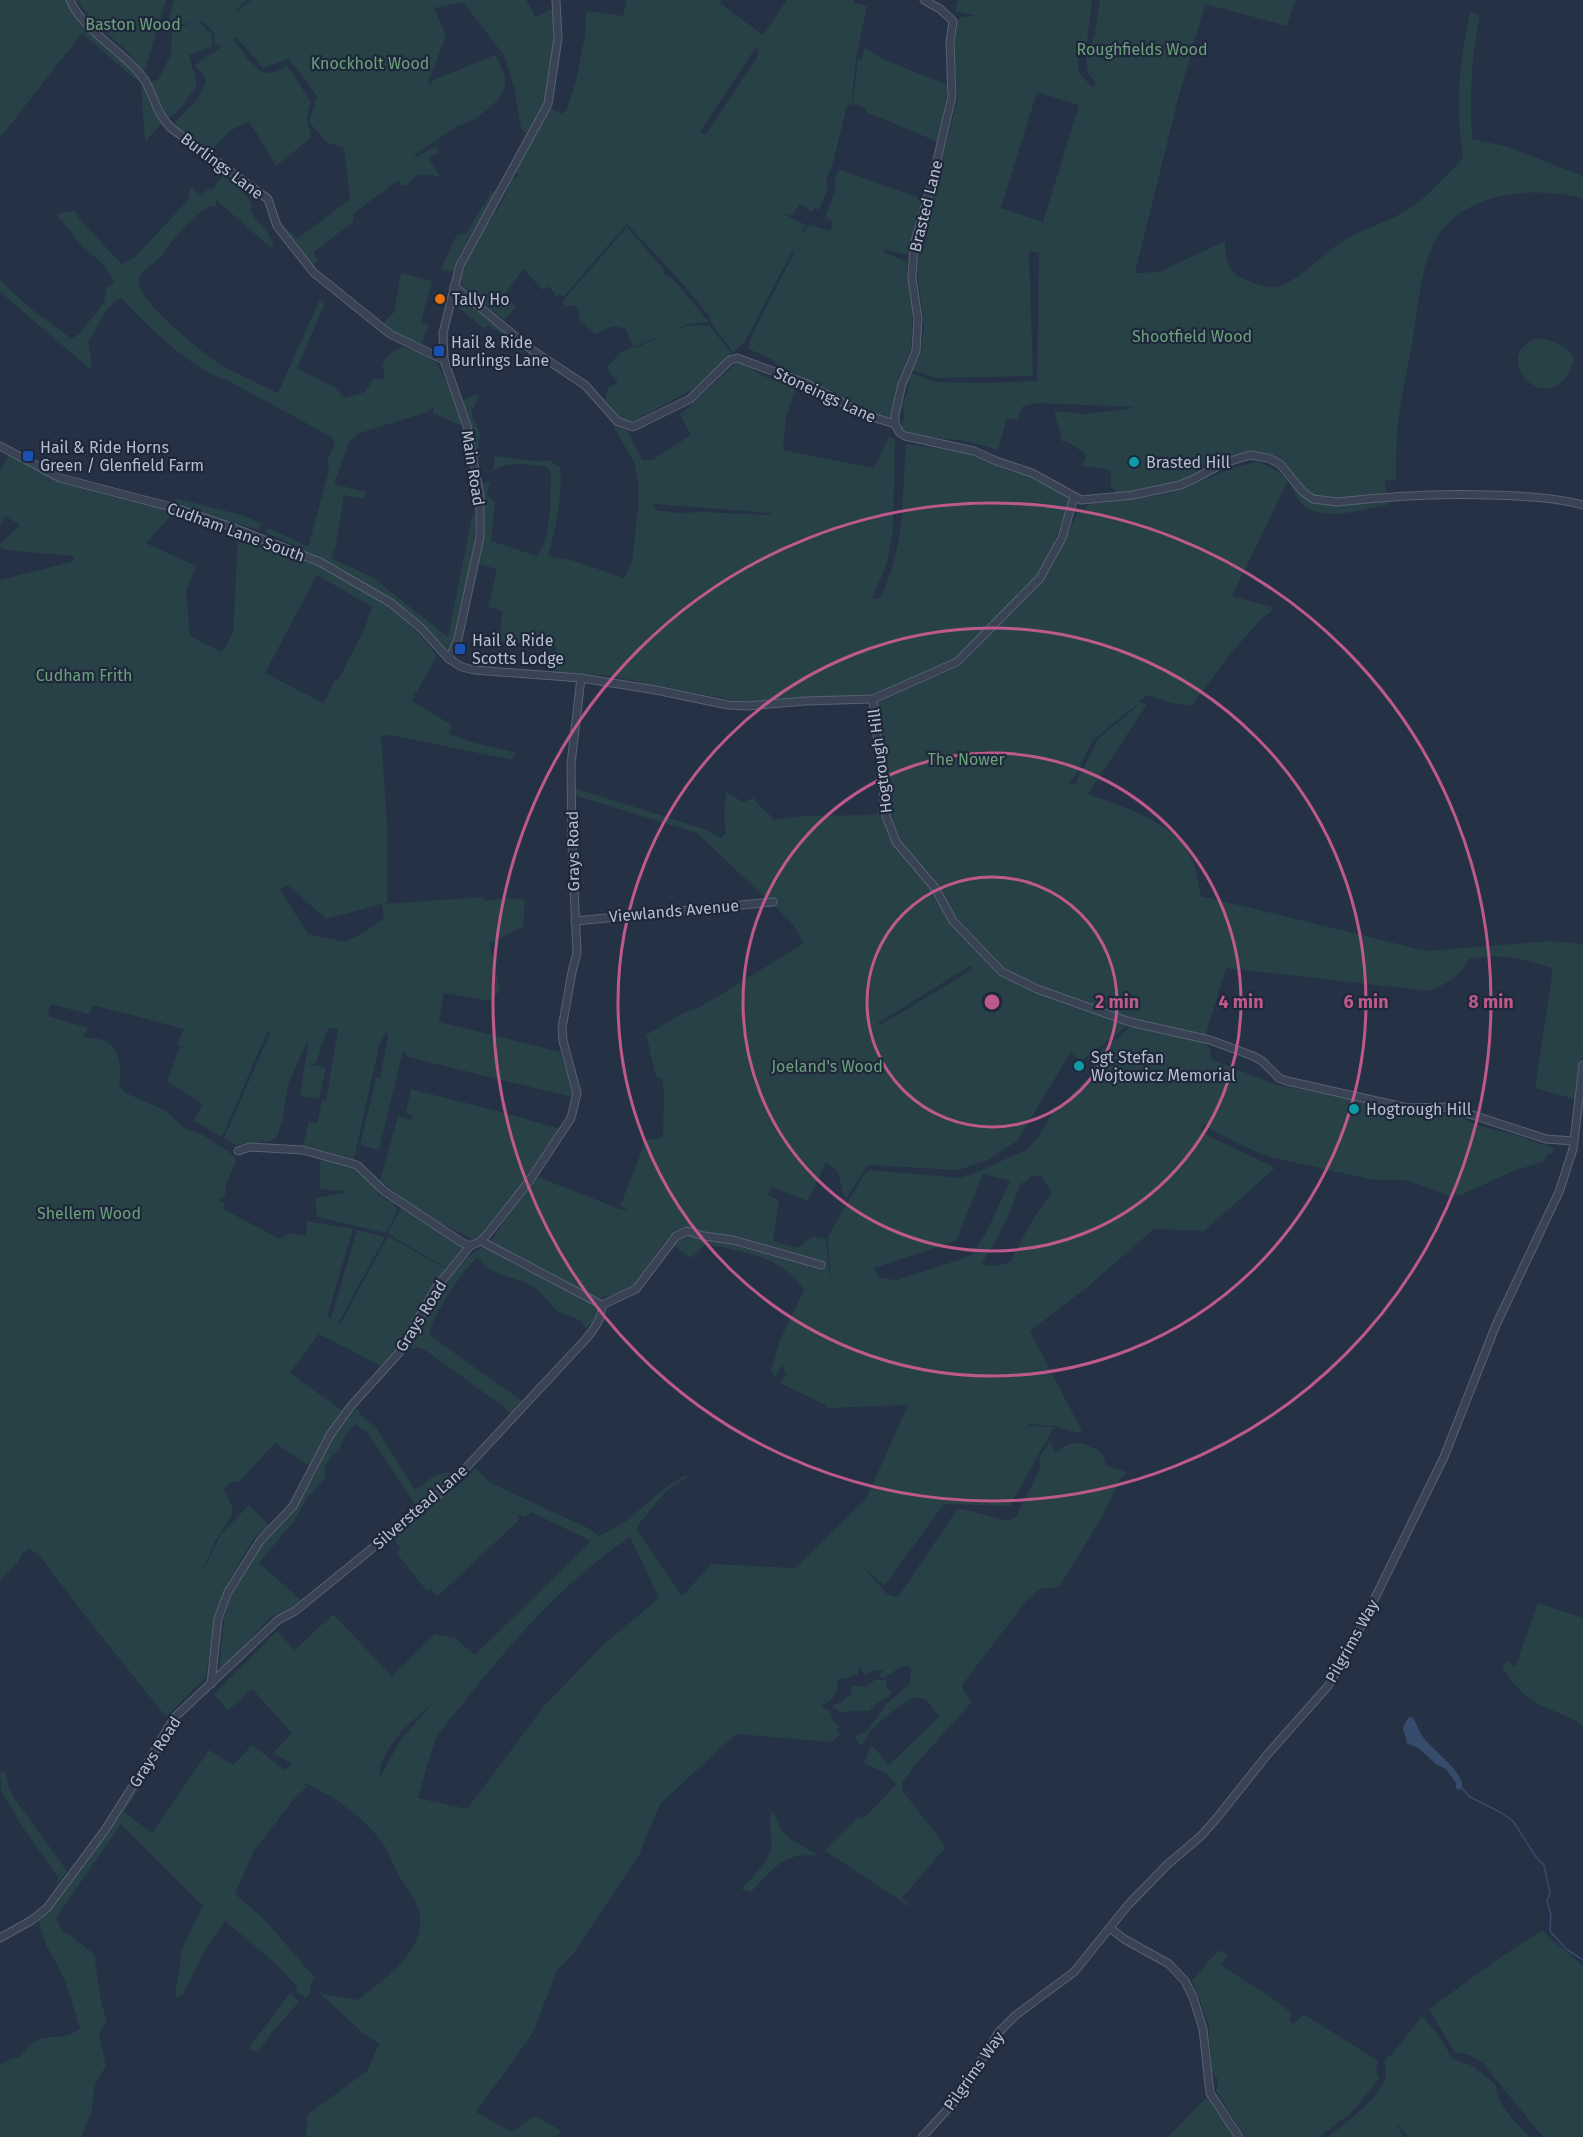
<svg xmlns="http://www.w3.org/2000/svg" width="1583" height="2137" viewBox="0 0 1583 2137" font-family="'Fira Sans',sans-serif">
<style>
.green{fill:#274146;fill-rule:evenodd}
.water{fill:#374b6d}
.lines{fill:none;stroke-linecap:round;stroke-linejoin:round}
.stream{stroke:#374b6d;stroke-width:1.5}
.minor-casing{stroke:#586172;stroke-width:9}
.minor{stroke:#394354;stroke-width:7}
.ring{fill:none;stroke:#be5a89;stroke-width:3}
.food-dot{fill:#e8710a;stroke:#1e283a;stroke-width:2}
.transit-dot{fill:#1a4fb4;stroke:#1e283a;stroke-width:2}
.culture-dot{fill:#0f9aa8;stroke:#1e283a;stroke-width:2}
.labels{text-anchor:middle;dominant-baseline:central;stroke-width:4.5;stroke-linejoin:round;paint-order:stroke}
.park-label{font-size:16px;fill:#6ca17b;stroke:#1e283a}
.street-label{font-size:16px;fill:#b7bece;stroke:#1e283a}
.poi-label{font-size:16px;fill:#b7bece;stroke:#1e283a;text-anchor:start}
.centre{fill:#be5a89;stroke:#1e283a;stroke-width:3}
.ring-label{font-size:18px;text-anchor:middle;font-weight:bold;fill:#be5a89;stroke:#1e283a;stroke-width:4.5;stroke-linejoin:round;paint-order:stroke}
</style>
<rect width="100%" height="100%" fill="#253145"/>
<!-- green -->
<g class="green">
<path d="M0 0H67C78 31 118 53 139 78 150 90 152 109 162 123L145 142 141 84 82 33 0 138Z"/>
<polygon points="76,0 166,0 144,73 126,50 96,24"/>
<path d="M174 0H248L236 10V12L251 0H526L536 17 553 8 555 42 544 104 527 135 521 128 514 88 505 57 463 2 434 8 446 35 428 83 430 85 433 80 495 55C498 59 501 66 503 72 510 91 498 101 484 112 475 119 471 123 459 125L413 156H418L436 146 439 152 429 159 440 176C425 175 416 170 408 185L402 186 399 180 354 213 353 222 314 252 318 261 313 265 279 225V220L297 239 350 199 344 148 326 142 309 122 317 96 289 59 263 68 237 38 233 39 247 58 262 72 274 73 287 65 311 102 307 117 311 138 276 166 249 121 230 131 211 150 226 162H221L173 124 197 100 206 82 203 74 195 66C203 57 213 54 222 46L214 43 215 34 203 21H199L211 34 213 46 189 55 197 85 182 107 167 120 163 116 148 82 158 80 171 54 172 29 192 23 174 25 169 17Z"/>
<path d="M627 0H722L720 3 763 35 787 0H854V3L867 6 856 57 852 100 853 103 858 59 861 60 865 48 885 60 948 85 938 142 866 112V108L854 104 847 106 832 166 826 180 828 188 819 210 815 208 812 212 800 204 792 216 782 213 806 225 800 234 810 225 830 231 833 221 825 218 836 188 834 185 838 169 922 199 907 255 884 249 883 252 908 262 907 267 913 308 911 349 899 377 890 420 780 367C770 355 761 356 748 348L751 337 795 251 792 252 744 343 733 352 711 323 710 317 675 275 627 224 563 297 560 294 556 297 554 292 547 286 543 290 523 269 505 294 516 307 504 320 461 284C458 262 492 220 503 200 507 193 509 185 512 178L519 176 515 171 549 107 561 114 567 110 576 80 585 35 586 11 623 16ZM756 47 759 54 705 135 700 132Z"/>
<path d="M958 0H1092L1087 42 1079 53 1078 65 1080 74 1092 87 1096 83 1088 73 1086 60 1095 32 1100 0H1295L1287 26 1205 4 1178 99 1135 273 1159 272 1225 241C1225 259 1228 274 1246 280 1253 283 1261 286 1268 287 1290 291 1322 254 1340 243 1360 230 1382 224 1402 213 1425 200 1445 177 1463 158 1455 104 1459 64 1470 12L1480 15C1471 57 1470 96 1472 139L1505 146 1583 176V198C1534 186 1467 191 1437 237 1421 262 1417 314 1412 344 1407 374 1399 405 1397 435 1396 450 1396 466 1396 481L1385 480 1386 494C1370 495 1331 501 1317 497 1295 490 1289 459 1265 453 1247 449 1223 458 1207 466 1201 470 1195 476 1188 479 1165 488 1139 489 1115 494L1114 488H1111V470L1082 466 1087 455 1066 441 1062 442 1054 411 1084 414 1128 409 1134 407 1037 403 1022 407 1018 420 1007 418 998 450 965 441 912 435 900 429 905 415 902 405 907 394 911 373 937 382 985 383 1037 381 1039 253 1029 251 1033 376 938 378 912 370 921 351 924 327 917 270 921 234 929 211 958 97 954 50 957 21 961 17 975 16 955 11ZM1037 92 1079 105 1043 222 1001 208Z"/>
<path d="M223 175C233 183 255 197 251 211L255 218 267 230 274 246 270 247 215 199 217 207 210 206C190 218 176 236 162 255 155 265 141 267 139 281 136 301 207 356 224 367 242 376 260 384 278 393L320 299 325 303 297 368 334 387 345 398 365 392 374 378 383 380 384 374 382 364 389 354 402 347 419 352 437 363 455 400 462 426 433 413V407L427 412 357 434 349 442 334 484 366 492 364 499 344 495 336 545 331 558 372 577 448 637 473 512C482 527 458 622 453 644L446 652C438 643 431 632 422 624 379 586 317 555 265 532L269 528 308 547 326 481 329 468 327 462 335 442 331 437 225 379C195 372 142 322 122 298 104 305 100 327 88 340L92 365 89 368 0 292V280L29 307 72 339 81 332 104 302 107 287 114 283C106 262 95 259 80 244 72 234 64 224 56 214L74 210 81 221 122 264 135 257 189 199 190 186 201 196 209 188 213 189Z"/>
<polygon points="492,191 495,193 458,257 453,272 441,269 456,236 467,232"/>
<path d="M627 227 663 269 664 274 673 279 709 322 689 324 634 347 636 348C658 338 685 321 710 326L732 354 690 391 631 423 621 420 605 401 608 388 618 382 606 368 621 352 633 347 626 329 613 326 595 334 578 319 580 311 574 305 567 307 562 302Z"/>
<path d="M401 273 432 281 421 322 429 325 422 344C409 337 395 334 383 325L390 315 394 313Z"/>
<polygon points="456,292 525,348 523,353 512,349 503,335 489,326 483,328 453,303"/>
<path d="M1538 338C1553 340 1564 345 1574 357 1572 369 1568 378 1558 385 1529 402 1495 352 1538 338Z"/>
<path d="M739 363C744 367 747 366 752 369 765 377 772 381 788 381L790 384 797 383 786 418 783 450 874 468 889 436 895 440 893 531 886 565 872 599 881 597 894 562 901 526 906 444 965 452 1009 471 1024 474 1037 481 1039 478 1056 488 1055 490 1067 496 1069 502 1065 514 1048 558 1033 580 1009 606 955 660 876 696 743 702 604 675 554 672 556 646 500 641 502 611 488 607 497 569 478 564C483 538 488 509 480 483L490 482 487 494 495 503 491 541 537 556C552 534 550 500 551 473L546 466C529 466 503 459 492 473L495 456 536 461 549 460 560 467C563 496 556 528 548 556L575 561 624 578 632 562 638 507V480L634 462 613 426 616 423 627 430 642 460H653L655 458 691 435 680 415 735 364ZM654 504 770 513 771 515 702 512 679 513 656 510Z"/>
<polygon points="477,394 479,397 472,410 472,414 480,434 478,450 482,456 476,457 471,424 462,400"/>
<path d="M9 454 62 482 114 497 174 512 146 543 196 566 186 592 190 636 222 652 233 633 238 538 242 533C311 562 392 592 437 656L416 693 413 691 415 695 412 701 452 725 449 734 471 742 516 753 512 760 390 735 383 736 381 734 387 825V902L384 904 483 897 484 901 510 898 525 900 523 927 490 943 500 991 489 1001 444 993 439 1022 560 1052 573 1091 571 1097 408 1057 403 1051 379 1150 360 1145 376 1078H380L388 1035 386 1032 379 1046 354 1159 303 1145 309 1121 317 1124 322 1100H326L338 1029 328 1028 316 1063 308 1064 326 1068 319 1099 300 1096 309 1037 288 1085 283 1117 277 1138 270 1141 236 1145 224 1138 271 1031 267 1032 222 1137 194 1121 202 1104 167 1081 180 1047H185L177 1045 184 1029 93 1005 89 1014 50 1004 48 1016 88 1028 83 1037C89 1038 97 1038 103 1040 121 1046 122 1071 119 1086L126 1093 166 1111 184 1128 201 1134 235 1156 236 1161 226 1185 225 1196 219 1200 225 1204 223 1209 280 1239 290 1233 306 1236 307 1221 353 1229 327 1317 331 1318 357 1230 385 1237 339 1322 333 1320 340 1324 388 1236 446 1269 430 1290 393 1355 381 1366 319 1334 290 1373 343 1411 335 1421 310 1467 275 1443 239 1482C233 1482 227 1483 224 1490L233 1509 231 1517 214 1543 199 1578 221 1534 249 1505 270 1526 255 1537 227 1584 215 1619 206 1677 166 1717 90 1622 38 1554 29 1549 22 1554 18 1562 0 1581V580L74 561 73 556 5 550 0 547V544L20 525 5 516 0 526V470ZM317 575 372 607 364 630 338 680 336 678 323 703 265 673ZM288 885 326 919 382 904 384 918 366 931 345 942 308 934 280 890Z"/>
<path d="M1259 462 1278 471 1288 481 1232 596 1273 607 1270 613 1264 616 1232 652 1191 706 1171 703 1148 695 1139 702 1147 704 1088 794C1125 808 1179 822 1194 864 1197 874 1198 886 1201 896L1427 951 1550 941 1583 944V1051L1577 1100 1535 1088 1552 975 1551 968C1524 958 1497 953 1469 959 1460 977 1447 983 1430 991L1226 968 1205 1037 1131 1019 1038 985 1004 969 957 919 938 886 900 840 889 815 875 701 961 666 1044 579 1053 565 1080 507 1084 510 1088 503C1118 500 1151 499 1180 489 1207 481 1230 465 1259 462ZM1137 704 1135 708 1098 739 1075 785 1069 782 1076 775 1093 740Z"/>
<path d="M1291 480 1317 503 1338 504 1387 499V505C1364 509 1319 524 1301 503 1296 497 1293 489 1289 483Z"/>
<polygon points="175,498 242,515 262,524 259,530 177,505"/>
<path d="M880 784 882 815 894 842 932 888 949 920 998 973 1037 992 1122 1022 1126 1027 1080 1062 1071 1052 1017 1141 988 1160 958 1170 868 1165 845 1200 838 1172 826 1162 808 1201 771 1187 768 1195 779 1200 773 1241 797 1248 813 1236 826 1239 831 1288 828 1236 864 1174 871 1170 959 1178 975 1173 1026 1150 1036 1140 1055 1109 1062 1104 1090 1076 1099 1052 1107 1045 1120 1037 1129 1027 1133 1026 1205 1041 1210 1049 1212 1060 1277 1085 1362 1101 1402 1114 1443 1113 1461 1117 1477 1125 1519 1136 1554 1148 1553 1153 1547 1155 1543 1162 1513 1171 1461 1195 1449 1196 1407 1180H1374L1270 1157 1243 1146 1203 1125 1201 1129 1205 1134 1275 1168 1204 1231 1154 1229 1085 1289 1030 1331 1082 1431 1076 1433 1055 1426 1029 1424V1426L1054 1427 1010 1506 944 1504 884 1586 862 1565 887 1594 898 1597 958 1508 1008 1521 1016 1517 1041 1466 1039 1458 1050 1441 1054 1451 1058 1452C1072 1437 1088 1444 1103 1454L1106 1466 1127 1472 1120 1479 1101 1519 1059 1587 1040 1589 1027 1600 962 1685 963 1689 972 1702 915 1765 902 1783V1790L944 1844 945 1848 902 1898 915 1910 825 1851C835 1838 847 1829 858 1817L863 1819 896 1785 887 1774 864 1763 871 1744 889 1765 939 1717 927 1700 913 1697C898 1707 884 1717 871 1730 867 1735 866 1741 861 1746L854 1737 867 1731 887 1703 910 1684 911 1670 909 1666H902L884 1678 879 1676 883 1670H876L865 1675 860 1667 857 1675 854 1674 848 1678 839 1679C837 1682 838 1685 837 1688 837 1698 827 1702 821 1706L830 1711 832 1719 839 1727 836 1730 840 1734 832 1742 736 1734 660 1804 639 1855 574 1953 557 1970 533 2033 476 2112 512 2132 535 2116 562 2131 557 2137H306L307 2115 367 2071 379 2044 363 2033 319 1993 357 2000C382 1981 417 1958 420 1924 422 1905 411 1895 401 1879 394 1868 390 1853 382 1842 364 1818 330 1792 301 1782L307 1787 294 1799 253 1852 235 1894 264 1919 316 1979 312 1981 309 1995 305 1998 294 1990 298 1988 276 1964 225 1921 204 1952 184 1993 177 1998 175 1992 178 1979 182 1949 203 1906 121 1824 56 1918 61 1929 94 1954 102 2006 107 2020 99 2034 106 2066 95 2083 91 2114 81 2137H0V2065L12 2058H18C24 2052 31 2042 40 2039 56 2034 66 2041 80 2028L64 1978 46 1945 39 1921 117 1819 161 1748 176 1720 179 1727 124 1812 152 1833 209 1750 233 1765 252 1745 285 1770 292 1764 273 1753 292 1733 252 1689 228 1711 214 1694 277 1631 295 1650 333 1614 392 1676 435 1634 455 1638 475 1655 591 1541 531 1512 525 1517 517 1514 519 1519 517 1522 439 1595H436L431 1589 427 1591 398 1555 400 1548 393 1538C407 1526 421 1511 436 1501 451 1491 465 1482 475 1468L491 1483 590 1529 599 1536 625 1522 667 1486 686 1475 688 1477 666 1491 639 1524 637 1530 682 1596 712 1564 795 1568 866 1499 908 1405 827 1408V1406L780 1383 786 1374 783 1367 785 1362 775 1377 771 1371 780 1340 804 1290C783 1256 741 1252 706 1244L691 1258 672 1245 687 1232 733 1242 821 1267 822 1263 736 1239 707 1235 687 1228 665 1241 642 1276 629 1291 599 1298 490 1243 512 1209 538 1177 620 1209 629 1210 620 1206 646 1140 663 1138 664 1091 662 1079 656 1076 646 1035 685 1012 697 1009 804 943 791 922 697 833 574 795 575 788 707 830 720 838 726 833 724 816 726 792 743 802 754 798C759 808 770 812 773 820L803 816 868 815 877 814ZM970 966 973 969 879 1026 878 1023ZM983 1174 1010 1181 986 1233 971 1256 897 1280 879 1278 874 1268 956 1241ZM1031 1176H1041L1052 1193 1034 1217 1010 1262C1001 1264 990 1269 982 1263 998 1238 1010 1214 1020 1185L1022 1182 1024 1184ZM630 1537 659 1598 603 1645 544 1706 467 1809 418 1798 431 1752 437 1736C494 1664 552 1589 630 1537ZM432 1704 402 1738 379 1778C381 1747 409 1723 432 1704Z"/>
<polygon points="411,1089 505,1113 560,1129 525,1183 480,1238 472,1239 423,1214 380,1181 398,1116 411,1120 412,1115 406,1113"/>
<path d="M320 1160C354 1163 357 1168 380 1191L377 1194 393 1203 397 1211 386 1233 317 1217 315 1198 344 1193V1191L320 1189Z"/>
<polygon points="401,1208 463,1247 446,1268 390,1235 388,1232"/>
<path d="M483 1247 596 1307 595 1319 586 1329 582 1321C574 1317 564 1316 556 1310 549 1304 545 1295 537 1290 517 1274 496 1281 477 1257 461 1273 435 1312 429 1333L432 1337 522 1401 511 1415 504 1407 425 1350 417 1347 410 1351C418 1321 455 1260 483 1247Z"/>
<path d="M357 1407 360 1414 377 1429 415 1490C427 1482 436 1471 452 1473L420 1505 414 1503 368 1433 355 1424 344 1437 340 1449 329 1459 325 1469 326 1477 307 1498 294 1521 259 1563 302 1601 284 1614H276L269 1619 219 1672 224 1619 232 1595 261 1545 283 1524 295 1508 315 1475 328 1445Z"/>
<path d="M1538 1603 1583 1618V1727C1572 1717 1559 1713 1546 1708 1526 1699 1513 1685 1502 1667L1509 1661 1515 1667Z"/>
<path d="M875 1680H886L887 1689 892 1690 890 1696 876 1704 869 1711C862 1711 849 1710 843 1713L833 1707V1705L840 1703 852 1693 851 1689 854 1685 865 1687Z"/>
<polygon points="0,1772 6,1773 9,1789 15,1799 67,1871 56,1886 58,1877 22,1826 1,1790"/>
<path d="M772 1811C777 1816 778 1825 783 1832 791 1841 806 1848 817 1854L814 1856C784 1851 770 1873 751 1892L741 1889C749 1882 769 1859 771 1850 773 1837 767 1826 772 1811Z"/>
<polygon points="1542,1931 1583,1966 1583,2137 1544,2137 1541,2135 1483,2063 1469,2055 1454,2052 1429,2009 1502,1956"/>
<path d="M1221 1950 1225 1953 1227 1957 1221 1965C1244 1982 1271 1994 1292 2014L1289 2020 1293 2024 1304 2014 1378 2061 1376 2069 1379 2079 1351 2113 1319 2137H1245L1216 2091 1218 2080 1212 2071 1209 2026 1192 1980C1203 1971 1208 1958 1221 1950Z"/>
<polygon points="290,1993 299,2002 273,2031 258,2052 248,2049"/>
<path d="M1422 2016 1436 2032 1453 2059 1473 2066 1496 2085C1496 2104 1517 2124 1530 2137H1408L1395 2122 1404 2137H1328C1346 2123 1376 2101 1385 2079 1388 2073 1384 2067 1385 2060L1393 2053Z"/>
<polygon points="1207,2097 1234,2137 1168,2137"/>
</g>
<!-- water -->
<path class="water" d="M1409 1717H1412C1417 1723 1418 1731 1423 1737 1433 1751 1465 1772 1462 1788L1459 1790 1456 1788V1783L1446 1769 1436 1764 1417 1747 1407 1744C1406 1729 1398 1733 1409 1717Z"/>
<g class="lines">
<!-- stream -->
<polyline class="stream" points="1461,1787 1470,1797 1498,1811 1513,1821 1536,1857 1544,1865 1550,1893 1547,1901 1551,1915 1550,1931 1566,1949 1583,1960"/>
<defs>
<g id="minor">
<path d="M70 0C83 31 124 51 144 79 155 96 155 112 171 128L268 199 277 226 314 273 323 280 390 334 444 360"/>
<path d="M454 286 532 350 585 385 617 421 633 427 690 399 730 360 737 358 805 383 866 415 895 424 900 433 905 436 974 451 996 461 1032 473 1081 500 1133 495 1180 485 1194 479 1224 463 1250 455 1268 458 1280 464 1303 492 1313 499 1337 502C1388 496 1439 493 1491 495 1522 496 1552 497 1583 505"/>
<polyline points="895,424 895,415 902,384 916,351 918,319 912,278 914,245 932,182 952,96 950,42 953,21 940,9 924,0"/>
<polyline points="0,446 60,478 175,508 229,526 320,562 391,603 421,628 449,659 462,667 474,670 581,678 656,690 728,705 747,706 805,701 873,699 957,662 1040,578 1062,538 1074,497"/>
<polyline points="449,659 458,639 480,537 480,496 467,426 444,360 443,333 460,265 548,104 558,38 556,0"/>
<polyline points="873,699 886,816 896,842 935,888 953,921 1002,972 1037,989 1130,1022 1210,1040 1253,1056 1262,1061 1279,1078 1287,1081 1408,1108 1448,1107 1546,1139 1574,1141"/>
<polyline points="575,921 773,902"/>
<polyline points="238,1151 250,1147 303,1150 357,1165 384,1191 461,1242 470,1246"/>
<polyline points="481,1241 602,1305"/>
<polyline points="602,1305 636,1289 676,1236 687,1231 704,1236 733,1240 821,1265"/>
<polyline points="211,1684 218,1619 228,1592 260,1541 293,1506 330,1435 351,1406 398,1354 436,1288 470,1246 481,1241 490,1231 530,1180 571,1118 577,1093 563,1041 562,1028 572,972 577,953 572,844 571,764 581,678"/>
<polyline points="1110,1928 1124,1939 1169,1964 1185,1981 1193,1997 1203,2029 1210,2093 1239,2137"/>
<path d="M0 1938 32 1920 47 1908 105 1830 143 1770 174 1718 278 1620 295 1611 449 1486 586 1339C594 1329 602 1319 602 1305"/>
<polyline points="922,2137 955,2101 999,2032 1016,2015 1074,1972 1128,1905 1168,1864 1201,1836 1216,1819 1267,1755 1328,1686 1351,1647 1444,1457 1496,1325 1559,1192 1573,1149 1583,1065"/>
</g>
</defs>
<!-- minor casing -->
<use href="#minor" class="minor-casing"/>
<!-- minor -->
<use href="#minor" class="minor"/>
</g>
<!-- distance rings -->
<g class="ring">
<circle cx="992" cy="1002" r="125"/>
<circle cx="992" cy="1002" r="249"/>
<circle cx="992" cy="1002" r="374"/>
<circle cx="992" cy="1002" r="499"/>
</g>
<!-- markers -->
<circle class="food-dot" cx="440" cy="299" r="6"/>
<g class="transit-dot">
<rect x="433" y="345" width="12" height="12" rx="3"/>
<rect x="22" y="450" width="12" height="12" rx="3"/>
<rect x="454" y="643" width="12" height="12" rx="3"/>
</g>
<g class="culture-dot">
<circle cx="1134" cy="462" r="6"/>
<circle cx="1079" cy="1066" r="6"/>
<circle cx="1354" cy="1109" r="6"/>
</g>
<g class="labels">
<!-- park labels -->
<g class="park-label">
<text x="133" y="24">Baston Wood</text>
<text x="1142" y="49">Roughfields Wood</text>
<text x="370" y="63">Knockholt Wood</text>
<text x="1192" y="336">Shootfield Wood</text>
<text x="84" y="675">Cudham Frith</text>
<text x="966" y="759">The Nower</text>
<text x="827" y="1066">Joeland's Wood</text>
<text x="89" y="1213">Shellem Wood</text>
</g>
<!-- street labels -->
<g class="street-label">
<text transform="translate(222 166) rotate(37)">Burlings Lane</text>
<text transform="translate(926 206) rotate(-76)">Brasted Lane</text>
<text transform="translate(825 395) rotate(25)">Stoneings Lane</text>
<text transform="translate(473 468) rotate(81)">Main Road</text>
<text transform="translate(236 532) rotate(20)">Cudham Lane South</text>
<text transform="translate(880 761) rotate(-97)">Hogtrough Hill</text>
<text transform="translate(573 851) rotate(-91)">Grays Road</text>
<text transform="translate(674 911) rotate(-5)">Viewlands Avenue</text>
<text transform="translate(421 1316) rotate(-58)">Grays Road</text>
<text transform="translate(420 1507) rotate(-41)">Silverstead Lane</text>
<text transform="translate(1352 1641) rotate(-61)">Pilgrims Way</text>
<text transform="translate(155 1752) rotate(-57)">Grays Road</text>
<text transform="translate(974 2071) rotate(-55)">Pilgrims Way</text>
</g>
<!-- poi labels -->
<g class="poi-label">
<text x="452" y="299">Tally Ho</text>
<text x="451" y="342">Hail &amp; Ride<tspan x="451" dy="18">Burlings Lane</tspan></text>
<text x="40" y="447">Hail &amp; Ride Horns<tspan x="40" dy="18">Green / Glenfield Farm</tspan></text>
<text x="1146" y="462">Brasted Hill</text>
<text x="472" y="640">Hail &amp; Ride<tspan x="472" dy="18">Scotts Lodge</tspan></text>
<text x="1091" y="1057">Sgt Stefan<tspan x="1091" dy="18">Wojtowicz Memorial</tspan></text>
<text x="1366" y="1109">Hogtrough Hill</text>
</g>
</g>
<circle cx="992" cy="1002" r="9" class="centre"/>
<g class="ring-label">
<text x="1117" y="1008">2 min</text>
<text x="1241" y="1008">4 min</text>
<text x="1366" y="1008">6 min</text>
<text x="1491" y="1008">8 min</text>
</g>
</svg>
